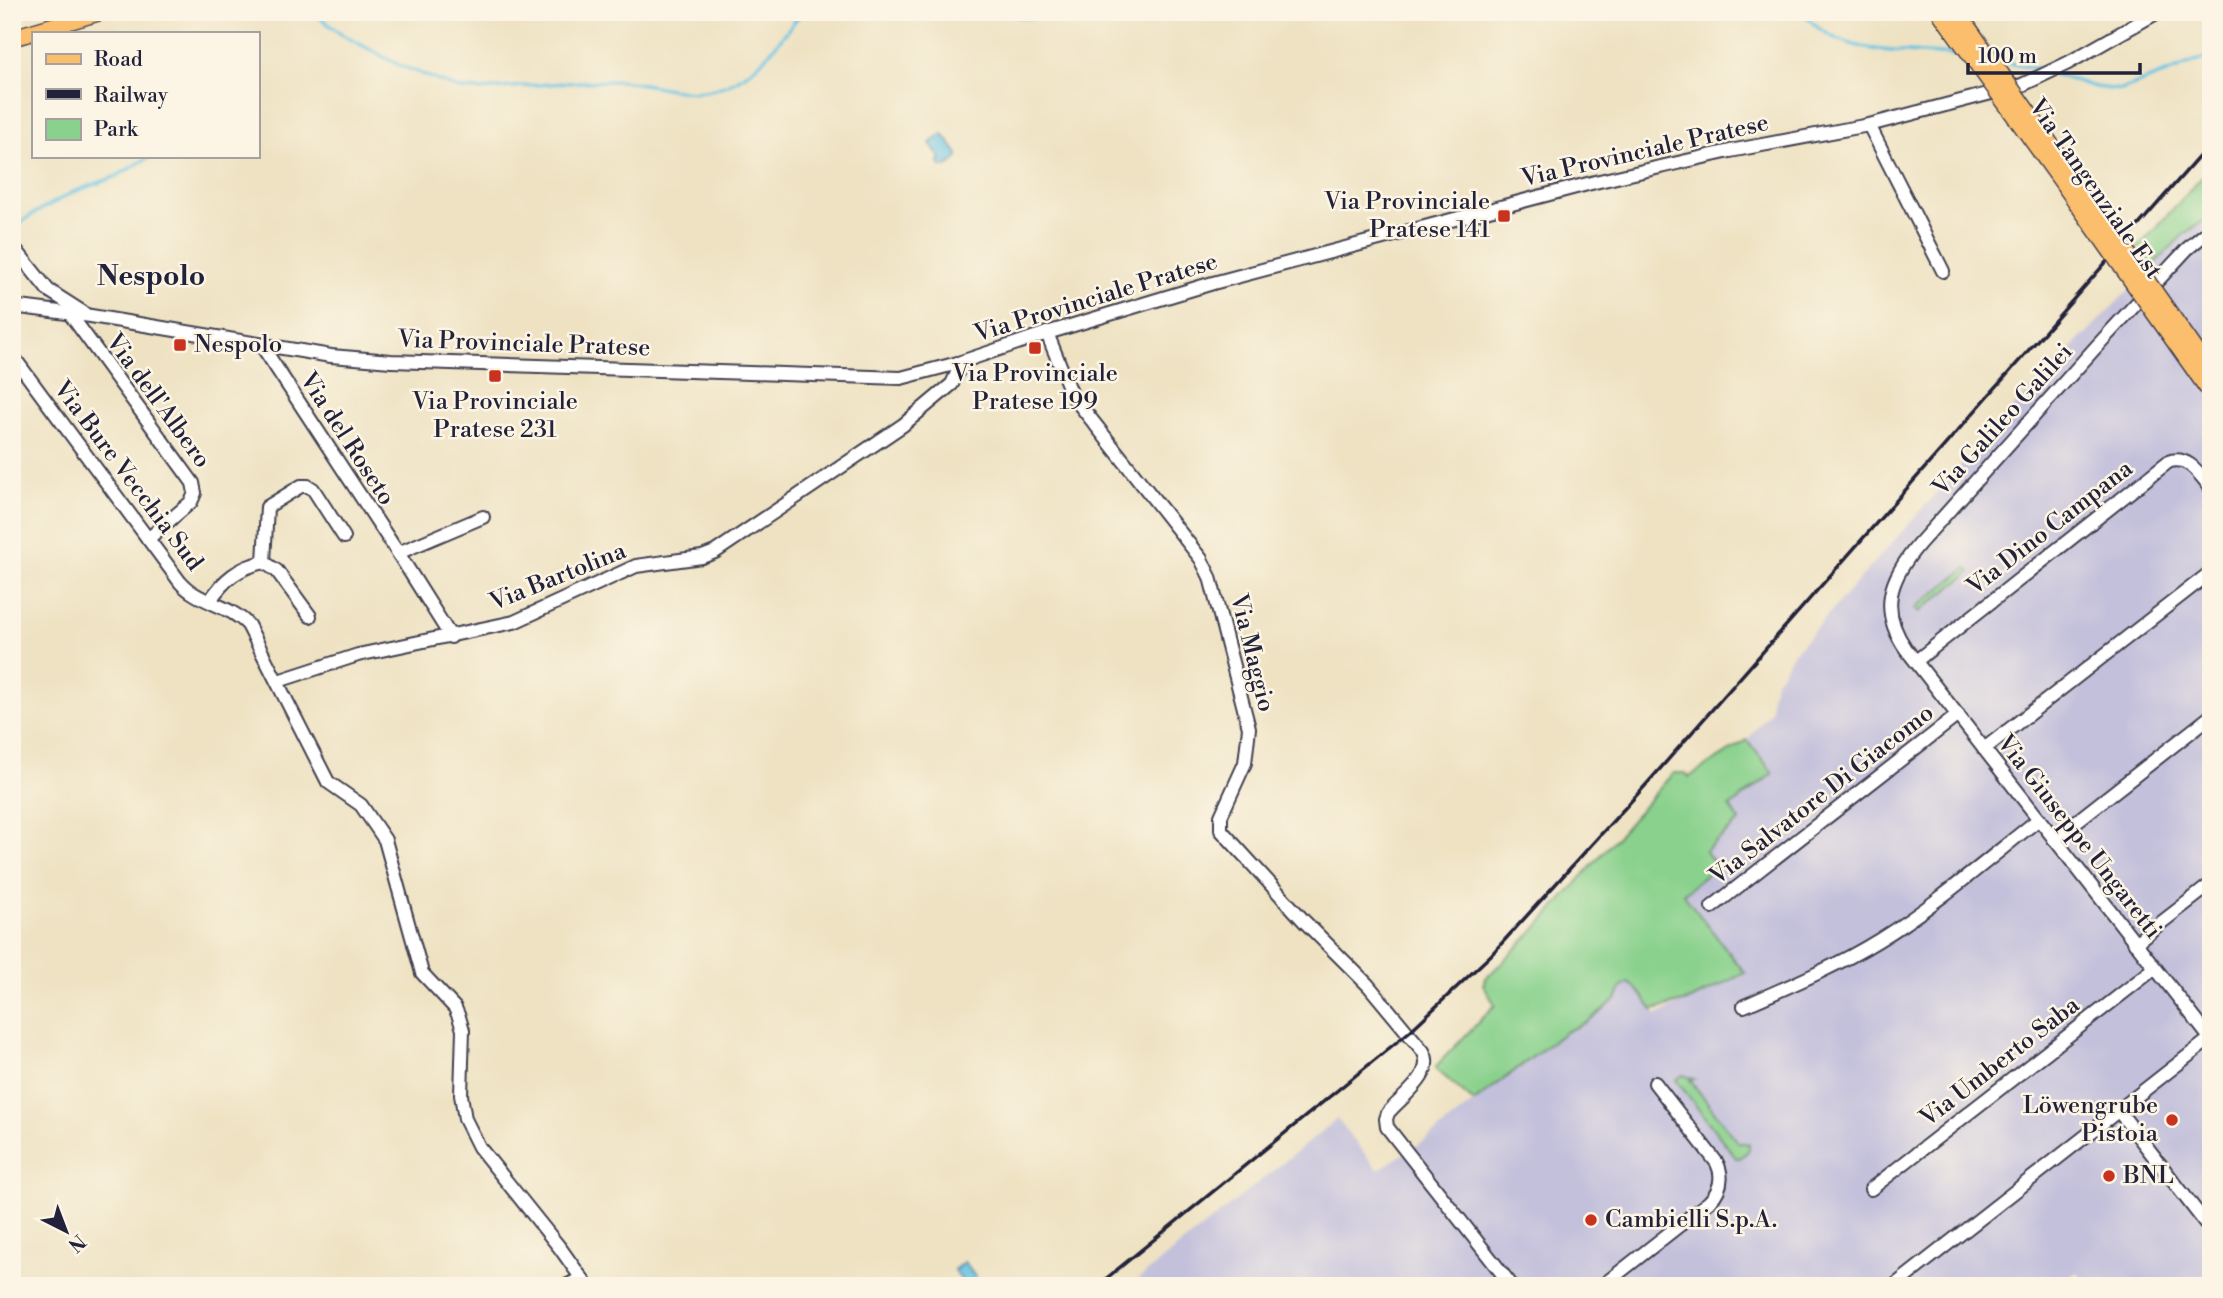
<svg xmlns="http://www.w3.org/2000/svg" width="2223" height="1298" viewBox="0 0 2223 1298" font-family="'Libre Bodoni',serif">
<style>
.industrial{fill:#c3c0db}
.green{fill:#8ad18d;stroke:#567a64;stroke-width:2}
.water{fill:#65c3e3;stroke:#44728f;stroke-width:2}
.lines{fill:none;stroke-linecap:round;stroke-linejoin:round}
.stream{stroke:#65c3e3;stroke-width:3.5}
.minor-casing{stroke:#413f4f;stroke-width:16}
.major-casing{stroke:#413f4f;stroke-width:19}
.minor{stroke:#fff;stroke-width:12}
.major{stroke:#fabe6d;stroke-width:16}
.rail{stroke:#22223b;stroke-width:3.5}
.major-bridge-casing{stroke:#413f4f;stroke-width:19;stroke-linecap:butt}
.major-bridge{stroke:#fabe6d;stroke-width:16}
.poi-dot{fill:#c8321e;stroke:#fcf5e5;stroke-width:2.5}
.labels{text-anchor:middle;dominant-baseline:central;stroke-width:5;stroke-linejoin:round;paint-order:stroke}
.street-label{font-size:24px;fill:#22223b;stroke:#fcf5e5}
.poi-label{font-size:24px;fill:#22223b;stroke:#fcf5e5;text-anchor:start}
.quarter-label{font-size:28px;font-weight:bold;fill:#22223b;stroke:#fcf5e5}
</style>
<rect width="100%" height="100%" fill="#fcf5e5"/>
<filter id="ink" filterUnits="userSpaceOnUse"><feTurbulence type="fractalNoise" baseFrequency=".0143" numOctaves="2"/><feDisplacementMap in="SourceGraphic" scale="14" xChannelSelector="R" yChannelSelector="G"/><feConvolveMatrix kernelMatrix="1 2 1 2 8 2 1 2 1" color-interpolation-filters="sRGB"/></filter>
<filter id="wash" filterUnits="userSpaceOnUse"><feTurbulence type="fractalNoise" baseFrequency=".00686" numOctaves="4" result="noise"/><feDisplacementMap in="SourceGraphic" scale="28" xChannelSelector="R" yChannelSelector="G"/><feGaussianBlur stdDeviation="1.57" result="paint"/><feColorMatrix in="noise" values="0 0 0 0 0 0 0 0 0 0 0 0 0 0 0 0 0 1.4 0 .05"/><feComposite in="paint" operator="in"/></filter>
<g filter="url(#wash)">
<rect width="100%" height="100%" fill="#eee2c2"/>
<!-- industrial -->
<polygon class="industrial" points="2211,216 2211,1286 2089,1286 2077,1272 2058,1286 1130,1286 1337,1119 1378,1170 1427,1139 1629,980 1657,1015 1745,973 1682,894 1716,866 1705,851 1740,822 1730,807 1773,773 1747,740 1771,711 1771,696 1777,679 1793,654 2004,417 2183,235"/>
<!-- green -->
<g class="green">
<polygon points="2211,167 2211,216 2183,235 2146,272 2133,253"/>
<polygon points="1967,568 1971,572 1919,612 1915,608"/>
<polygon points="1747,740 1773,773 1730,807 1740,821 1705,851 1717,866 1683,894 1745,973 1691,1000 1653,1010 1635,987 1628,983 1621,988 1616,999 1587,1022 1565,1032 1474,1102 1437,1070 1436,1066 1495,1005 1483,984 1486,978 1538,927 1673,773 1684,773 1689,777"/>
<polygon points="1683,1075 1694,1079 1690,1080 1738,1142 1749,1144 1749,1150 1740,1158 1736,1158 1676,1080"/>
</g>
<!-- water -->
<g class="water">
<polygon points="943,134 958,154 957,159 946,167 942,167 938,162 941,159 930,143"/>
<polygon points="964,1262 982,1286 966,1286 954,1270"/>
</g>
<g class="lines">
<!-- stream -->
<g class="stream">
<path d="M313 12 341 34 397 64 459 89 480 90C525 86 570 81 615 81 660 81 690 105 735 81 764 66 782 36 802 12"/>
<path d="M1004 12C1024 19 1037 21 1057 12"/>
<path d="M1803 12C1838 60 1911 49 1964 56"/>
<polyline points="1999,61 2043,70"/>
<polyline points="2053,74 2095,87 2121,90 2211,56"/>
<polyline points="12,229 33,214 73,192 115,177 151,156"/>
</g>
</g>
</g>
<g filter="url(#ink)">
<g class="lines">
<defs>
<g id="minor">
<polyline points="1869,125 1943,271"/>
<polyline points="12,245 48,290 84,313"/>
<polyline points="12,306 91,316 331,356 391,361 901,378 958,363 1047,333 1213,283 1595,182 1730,151 1869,125 2022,85 2068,63 2158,12"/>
<polyline points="70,314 193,483 195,493 191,502 148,539"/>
<path d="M1047 333 1072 395 1201 559 1210 577 1249 728 1245 763 1221 816V830L1304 921 1368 985 1423 1051C1437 1074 1401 1097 1388 1113L1386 1119 1387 1127 1512 1286"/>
<polyline points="262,346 398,553 451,637"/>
<path d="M12 355 180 582C198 603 229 604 248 625L328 782 361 805 385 840 422 973 455 1008 459 1017 463 1030 461 1095 465 1119 479 1147 560 1248 587 1286"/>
<polyline points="398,553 483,517"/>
<polyline points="264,562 267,507 301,486 308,486 313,489 344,537"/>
<path d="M210 601C223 580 239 567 264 562L277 571 310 616"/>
<path d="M1916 661 2168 462C2188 454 2200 475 2211 488"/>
<polyline points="278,681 358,655 514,622 636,566 702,557 715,552 903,425 952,384 957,373 958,363"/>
<polyline points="1984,749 2211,572"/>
<polyline points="2054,839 2211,716"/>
<polyline points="1712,907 1958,715"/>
<polyline points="2135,943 2211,884"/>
<path d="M1744 1006C1790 986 1837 966 1879 940 1936 905 1987 860 2039 819"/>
<path d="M2210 1038 1906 649C1878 609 1890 578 1919 544L2096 347 2187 249 2211 229"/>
<polyline points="2118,1110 2211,1230"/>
<polyline points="1871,1189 2155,968"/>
<polyline points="566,1286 582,1278"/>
<path d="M1602 1286 1709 1202C1720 1191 1724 1178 1717 1163L1655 1083"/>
<polyline points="1894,1286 2211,1038"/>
</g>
<polyline id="major" points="12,38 100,12"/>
</defs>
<!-- minor casing -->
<use href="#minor" class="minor-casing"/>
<!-- major casing -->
<use href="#major" class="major-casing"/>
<!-- minor -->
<use href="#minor" class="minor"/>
<!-- major -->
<use href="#major" class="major"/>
<!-- rail -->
<polyline class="rail" points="1097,1286 1409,1032 1491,955 1644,787 2211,143"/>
<defs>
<g id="major-bridge">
<polyline points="1940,12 2061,180 2211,393"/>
<polyline points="1957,12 2211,372"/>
</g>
</defs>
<!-- major-bridge casing -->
<use href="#major-bridge" class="major-bridge-casing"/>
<!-- major-bridge -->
<use href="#major-bridge" class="major-bridge"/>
</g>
</g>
<!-- markers -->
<g class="poi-dot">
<rect x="1497" y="209" width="14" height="14" rx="3.5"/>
<rect x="173" y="338" width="14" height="14" rx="3.5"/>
<rect x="1028" y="341" width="14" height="14" rx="3.5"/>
<rect x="488" y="369" width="14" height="14" rx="3.5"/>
<circle cx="2172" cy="1120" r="7"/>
<circle cx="2109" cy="1176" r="7"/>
<circle cx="1591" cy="1220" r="7"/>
</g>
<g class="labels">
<!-- street labels -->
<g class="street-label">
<text transform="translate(1645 151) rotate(-13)">Via Provinciale Pratese</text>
<text transform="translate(2095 189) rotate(55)">Via Tangenziale Est</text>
<text transform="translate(1096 298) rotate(-17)">Via Provinciale Pratese</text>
<text transform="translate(524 344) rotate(2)">Via Provinciale Pratese</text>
<text transform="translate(158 401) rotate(54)">Via dell'Albero</text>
<text transform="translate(2003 420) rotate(-48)">Via Galileo Galilei</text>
<text transform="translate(347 439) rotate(57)">Via del Roseto</text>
<text transform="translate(128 476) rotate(53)">Via Bure Vecchia Sud</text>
<text transform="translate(2050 528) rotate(-38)">Via Dino Campana</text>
<text transform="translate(558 577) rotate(-22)">Via Bartolina</text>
<text transform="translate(1252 653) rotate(76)">Via Maggio</text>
<text transform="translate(1822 795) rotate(-38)">Via Salvatore Di Giacomo</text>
<text transform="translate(2079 837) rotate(52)">Via Giuseppe Ungaretti</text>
<text transform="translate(2000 1062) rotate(-38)">Via Umberto Saba</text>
</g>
<!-- poi labels -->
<g class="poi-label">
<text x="1490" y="202" text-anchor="end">Via Provinciale<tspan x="1490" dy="28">Pratese 141</tspan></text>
<text x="194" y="345">Nespolo</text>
<text x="1035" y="374" text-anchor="middle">Via Provinciale<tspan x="1035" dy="28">Pratese 199</tspan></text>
<text x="495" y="402" text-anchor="middle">Via Provinciale<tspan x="495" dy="28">Pratese 231</tspan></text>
<text x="2158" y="1106" text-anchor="end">Löwengrube<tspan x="2158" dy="28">Pistoia</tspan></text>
<text x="2123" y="1176">BNL</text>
<text x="1605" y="1220">Cambielli S.p.A.</text>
</g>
<!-- quarter labels -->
<g class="quarter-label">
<text x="151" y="276">Nespolo</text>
</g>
</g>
<!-- margin -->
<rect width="2223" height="1298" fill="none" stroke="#fcf5e5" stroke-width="42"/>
<!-- legend -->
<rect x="32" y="32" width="228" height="126" fill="#fcf5e5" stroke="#a5a1a1" stroke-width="2"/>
<rect x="46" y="54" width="35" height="10" fill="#fabe6d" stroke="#a5a1a1" stroke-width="2"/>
<text x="94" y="66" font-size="21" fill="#22223b">Road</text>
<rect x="46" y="89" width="35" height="10" fill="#22223b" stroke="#a5a1a1" stroke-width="2"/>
<text x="94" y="102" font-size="21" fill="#22223b">Railway</text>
<rect x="46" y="119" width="35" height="21" fill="#8ad18d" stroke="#a5a1a1" stroke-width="2"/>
<text x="94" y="136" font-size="21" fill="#22223b">Park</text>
<!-- north arrow -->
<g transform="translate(66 1231) rotate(138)" stroke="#fcf5e5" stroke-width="5" paint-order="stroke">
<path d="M0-5L12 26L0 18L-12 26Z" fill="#22223b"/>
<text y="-10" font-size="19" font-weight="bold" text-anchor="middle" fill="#22223b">N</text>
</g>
<!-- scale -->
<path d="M1968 63v10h172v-10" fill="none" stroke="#22223b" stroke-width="3.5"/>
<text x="1978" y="63" font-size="21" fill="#22223b" stroke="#fcf5e5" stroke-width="5" paint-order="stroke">100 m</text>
</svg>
